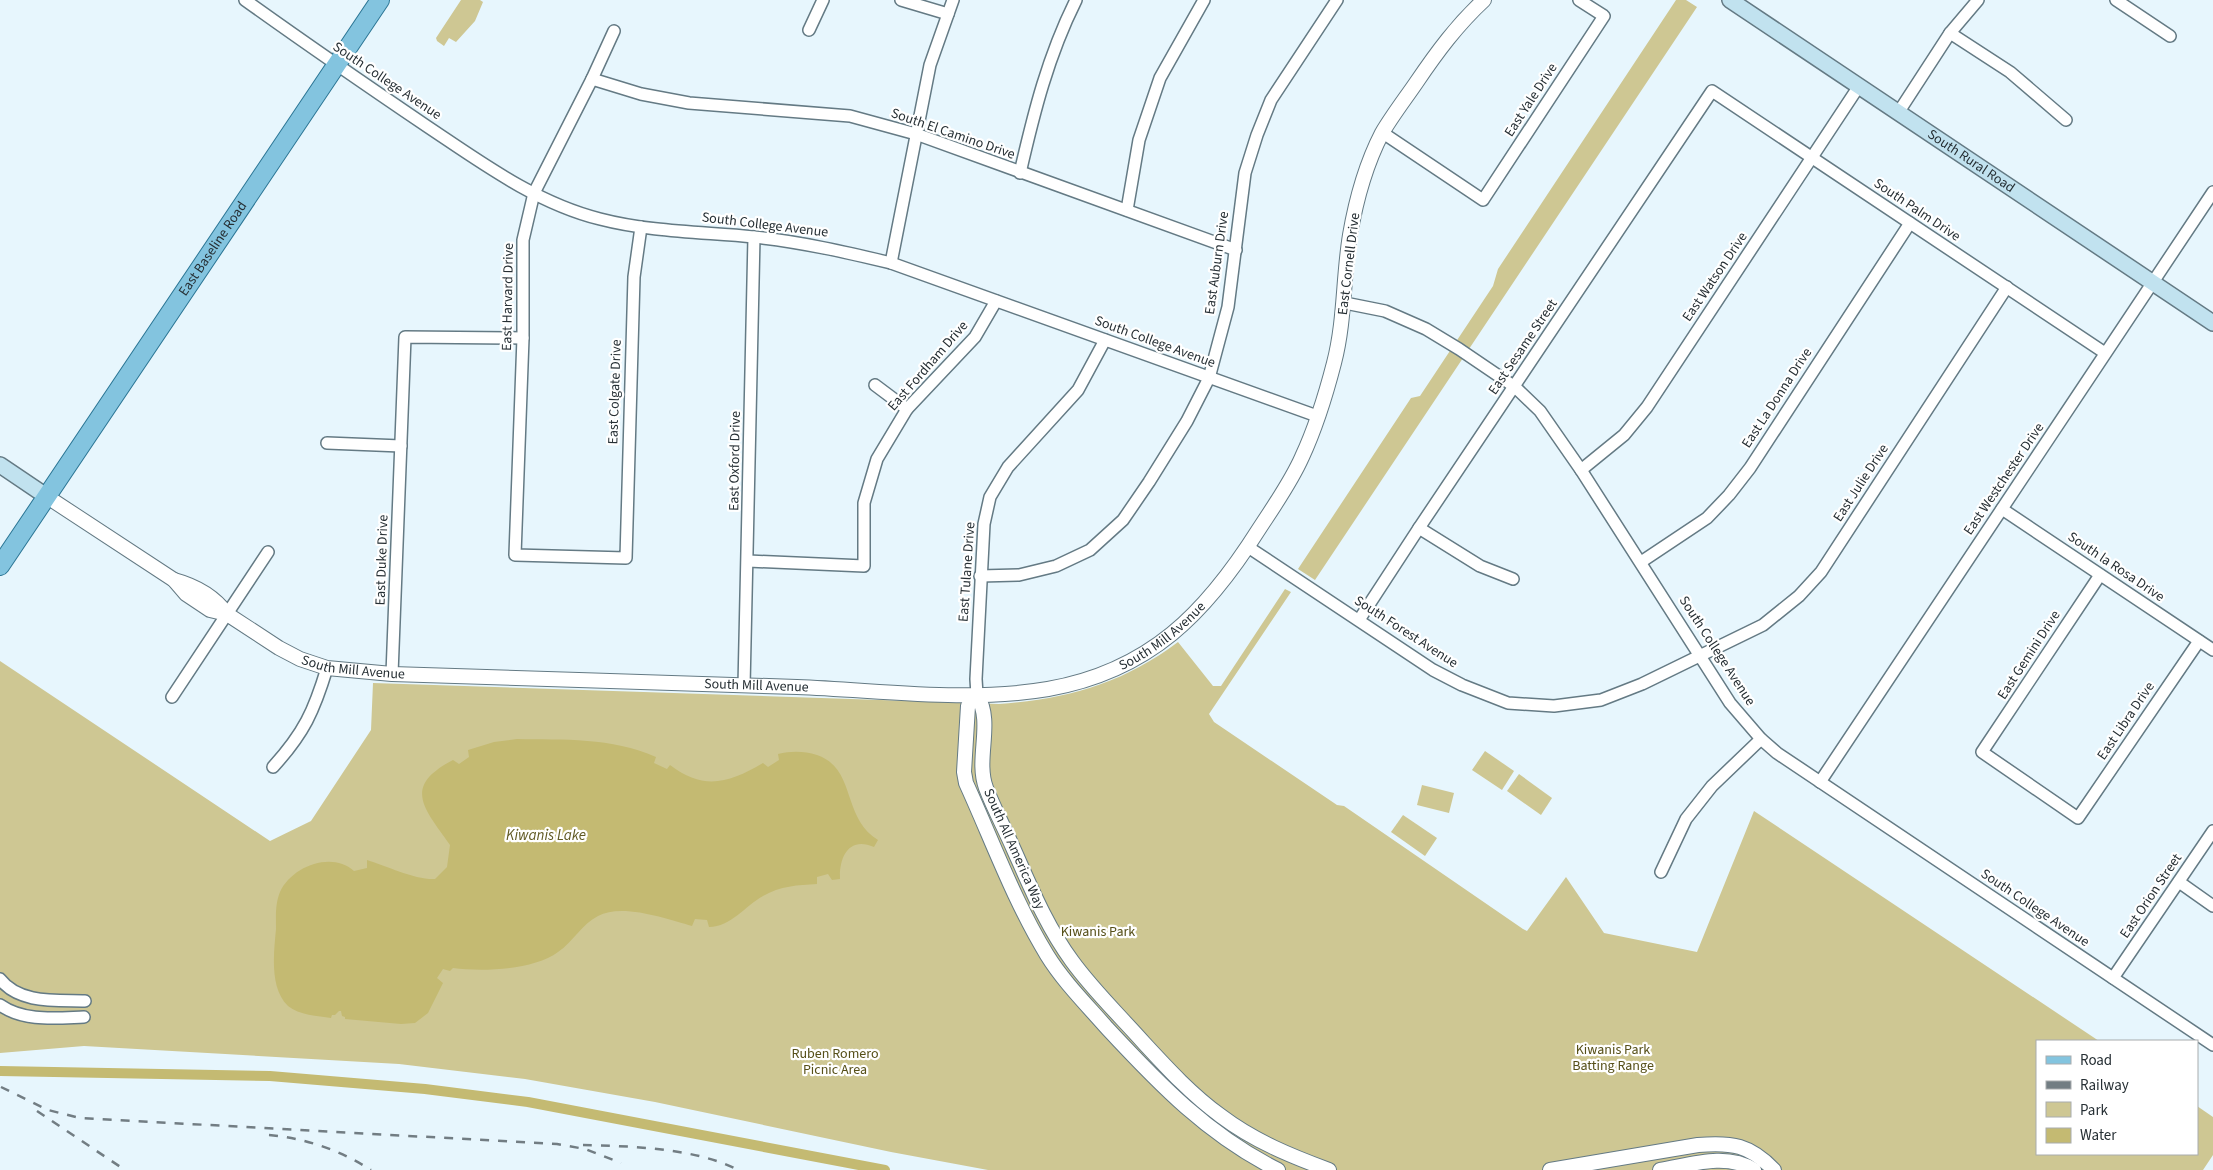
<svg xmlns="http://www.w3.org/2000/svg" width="2213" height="1170" viewBox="0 0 2213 1170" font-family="'Source Sans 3',sans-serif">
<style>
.green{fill:#cec793}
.water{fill:#c4ba72}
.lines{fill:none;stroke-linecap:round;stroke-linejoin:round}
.canal{stroke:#c4ba72;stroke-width:10}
.minor-casing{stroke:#647a84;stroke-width:14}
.tertiary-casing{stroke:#647a84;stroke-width:16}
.secondary-casing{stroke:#647a84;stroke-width:18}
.primary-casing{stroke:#2c7695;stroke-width:20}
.minor{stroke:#fff;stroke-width:11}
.tertiary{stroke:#fff;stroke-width:14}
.secondary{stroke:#c1e2ef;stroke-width:15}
.primary{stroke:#83c4df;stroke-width:18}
.rail{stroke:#727d83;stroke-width:2.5;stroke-dasharray:9 9;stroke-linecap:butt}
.labels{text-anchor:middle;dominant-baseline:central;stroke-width:4.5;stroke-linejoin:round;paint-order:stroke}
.street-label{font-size:14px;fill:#262f34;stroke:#fff}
.park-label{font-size:14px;fill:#564f18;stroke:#fff}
.water-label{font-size:15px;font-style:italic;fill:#605923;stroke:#fff}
</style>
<rect width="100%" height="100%" fill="#e7f6fd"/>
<!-- green -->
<g class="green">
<polygon points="461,0 480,0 483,2 475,21 456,42 449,38 444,46 437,41 436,38"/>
<polygon points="1676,0 1686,0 1697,7 1315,580 1298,569 1411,398 1420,396 1493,286 1498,269"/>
<path d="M1285 589 1291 592 1209 714 1214 722 1337 805 1344 806 1523 929 1527 931 1566 877 1604 933 1697 952 1754 811 2099 1041H2037V1154H2197V1106L2213 1117V1155L2203 1170H988L891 1152 655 1102 525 1079 399 1064 84 1046 0 1053V661L270 841 311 821 371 730 373 683 999 704C1067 699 1122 684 1178 642L1213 686H1221Z"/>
<polygon points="1485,751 1514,771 1502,790 1472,770"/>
<polygon points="1519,774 1552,798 1541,815 1507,791"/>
<polygon points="1422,785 1454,793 1449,813 1417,805"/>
<polygon points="1403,815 1437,838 1425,856 1391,832"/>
</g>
<!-- water -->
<path class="water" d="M517 739C564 740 611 737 656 757L654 763 667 769 670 765C704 791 729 783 763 763L768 767 779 760 778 754C791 751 804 751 817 755 857 769 841 817 878 840L874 847C849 836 839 857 840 879L832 880 828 874 817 877V884C798 885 780 886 763 896 745 906 731 927 709 927L707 920 695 919 692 926C667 919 622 903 598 916 582 924 573 942 558 952 534 970 482 972 453 968L450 971 443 969 437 978 443 983 428 1013 415 1023 401 1024 345 1019V1017L342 1016 341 1011H339L335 1015H332L331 1018C318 1016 299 1015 288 1006 269 988 274 952 276 929 276 916 275 904 280 892 292 866 332 851 354 871L367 868V860C387 866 415 880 435 879L447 867 450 845C425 809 401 787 453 760L459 764 469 757 468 750 494 742Z"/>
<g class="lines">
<!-- canal -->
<polyline class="canal" points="0,1071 270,1076 425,1089 528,1102 885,1170"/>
<defs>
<g id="minor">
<path d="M245 0C305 43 366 85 428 127 482 163 536 203 600 219 650 232 703 232 754 237 801 242 845 252 891 263L1317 416"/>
<polyline points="901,0 948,14"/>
<polyline points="2116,0 2170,36"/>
<polyline points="809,30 823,0"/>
<polyline points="614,31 592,79 534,193 523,240 523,338 515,555 626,558 634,277 641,227"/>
<polyline points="1950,33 2010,72 2066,120"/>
<polyline points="592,79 641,94 689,103 850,116 916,134 1236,250"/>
<polyline points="1898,113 1950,33 1978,0"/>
<polyline points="1383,133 1483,200 1604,16 1579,0"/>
<path d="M1020 173C1034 112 1048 56 1076 0"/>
<polyline points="1127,210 1139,140 1160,78 1204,0"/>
<polyline points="891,263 930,65 953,0"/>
<polyline points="1345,303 1385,311 1426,329 1459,349 1515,387 1540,411 1581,470 1730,703 1761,739 1777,753 2213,1045"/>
<polyline points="875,385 907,409"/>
<polyline points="327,443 401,446"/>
<polyline points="1581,470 1624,435 1647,407 1859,86"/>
<polyline points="2002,509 2213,650"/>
<polyline points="1419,528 1480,566 1513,579"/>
<polyline points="1248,547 1433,670 1462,685 1508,703 1554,706 1601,700 1642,684 1763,625 1799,596 1821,572 2007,287"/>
<polyline points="748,561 864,566 864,503 877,459 907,409 975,337 996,301"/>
<polyline points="1641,562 1707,518 1729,495 1750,468 1910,223"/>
<polyline points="2100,575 1982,752 2078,818 2199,641"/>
<polyline points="980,576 1019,575 1056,566 1090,550 1123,520 1149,482 1187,421 1209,378 1228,307 1245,173 1257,135 1271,100 1337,0"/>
<polyline points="1359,620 1419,528 1712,91 2105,353"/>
<polyline points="392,674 405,337 523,338"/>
<polyline points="744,686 754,237"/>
<polyline points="977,695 976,679 984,524 990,497 1008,467 1078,390 1105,340"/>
<polyline points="172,697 268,552"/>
<path d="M273 767C304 733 314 711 327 668"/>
<polyline points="1820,782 2213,192"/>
<polyline points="1661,872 1686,819 1712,786 1761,739"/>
<polyline points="2179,882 2213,906"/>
<polyline points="2113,978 2213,831"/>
<path d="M0 979C19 1004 57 1000 85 1001"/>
<path d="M0 1005C24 1022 56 1018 84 1017"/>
</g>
<g id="tertiary">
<path id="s1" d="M46 496 174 580 186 594 210 610 227 614 279 648 300 659 327 668 392 674C527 678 662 683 797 687 880 690 965 703 1048 689 1150 671 1206 613 1259 529 1274 506 1291 482 1302 457 1316 427 1326 394 1334 363 1345 321 1343 277 1350 235 1356 200 1366 164 1382 133 1392 116 1405 99 1416 83 1437 52 1457 25 1484 0"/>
<path d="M174 580C196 586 214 596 227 614"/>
<path d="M977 695C994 723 975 758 986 788 994 809 1005 829 1014 850 1031 888 1047 927 1072 961 1093 990 1120 1016 1144 1043 1168 1069 1192 1095 1221 1116 1254 1141 1291 1156 1329 1170"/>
<path d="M977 695 968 706 964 772 966 783C992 840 1014 901 1047 955 1063 981 1086 1004 1107 1028 1160 1085 1208 1135 1278 1170"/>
<path d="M1550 1170 1698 1145C1732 1142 1750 1145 1774 1170"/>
<path d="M1660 1170C1690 1165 1726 1152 1754 1170"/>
</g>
<g id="secondary">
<path id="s2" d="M1730 0 2213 323"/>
<polyline points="0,465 46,496"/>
</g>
<g id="primary">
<path id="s3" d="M0 566 380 0"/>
</g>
</defs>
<!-- minor casing -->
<use href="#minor" class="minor-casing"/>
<!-- tertiary casing -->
<use href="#tertiary" class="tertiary-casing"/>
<!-- secondary casing -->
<use href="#secondary" class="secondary-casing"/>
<!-- primary casing -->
<use href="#primary" class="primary-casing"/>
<!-- minor -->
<use href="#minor" class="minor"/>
<!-- tertiary -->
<use href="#tertiary" class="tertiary"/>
<!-- secondary -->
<use href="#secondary" class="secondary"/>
<!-- primary -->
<use href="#primary" class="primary"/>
<!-- rail -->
<g class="rail">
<polyline points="1,1087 48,1110 80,1118 557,1144 585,1149 621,1163"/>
<polyline points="37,1111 125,1170"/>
<path d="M269 1135C305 1138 340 1150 371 1170"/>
<path d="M583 1145C629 1146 697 1148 738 1170"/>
</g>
</g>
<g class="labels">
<!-- street labels -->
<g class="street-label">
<text transform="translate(387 81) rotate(34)">South College Avenue</text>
<text transform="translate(1531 100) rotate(-57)">East Yale Drive</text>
<text transform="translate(953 134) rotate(19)">South El Camino Drive</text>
<text stroke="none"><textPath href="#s2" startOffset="290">South Rural Road</textPath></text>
<text transform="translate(1917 210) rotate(34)">South Palm Drive</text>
<text transform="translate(765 225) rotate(7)">South College Avenue</text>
<text stroke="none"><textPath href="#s3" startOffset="382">East Baseline Road</textPath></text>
<text transform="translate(1217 263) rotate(-82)">East Auburn Drive</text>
<text transform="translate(1349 264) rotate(-83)">East Cornell Drive</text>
<text transform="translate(1715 277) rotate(-56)">East Watson Drive</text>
<text transform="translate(508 297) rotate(-89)">East Harvard Drive</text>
<text transform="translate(1155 342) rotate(20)">South College Avenue</text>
<text transform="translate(1523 347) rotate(-56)">East Sesame Street</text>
<text transform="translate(928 366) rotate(-49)">East Fordham Drive</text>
<text transform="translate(615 392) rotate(-88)">East Colgate Drive</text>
<text transform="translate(1777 398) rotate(-57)">East La Donna Drive</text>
<text transform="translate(735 461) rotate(-89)">East Oxford Drive</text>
<text transform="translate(2004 479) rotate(-56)">East Westchester Drive</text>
<text transform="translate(1861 483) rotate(-57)">East Julie Drive</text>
<text transform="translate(382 560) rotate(-88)">East Duke Drive</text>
<text transform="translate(2116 567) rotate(34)">South la Rosa Drive</text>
<text transform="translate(967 572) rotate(-86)">East Tulane Drive</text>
<text transform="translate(1406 632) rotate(33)">South Forest Avenue</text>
<text stroke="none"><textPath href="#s1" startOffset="1182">South Mill Avenue</textPath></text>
<text transform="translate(1717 651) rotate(57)">South College Avenue</text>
<text transform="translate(2029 655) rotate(-57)">East Gemini Drive</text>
<text stroke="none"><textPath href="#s1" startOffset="358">South Mill Avenue</textPath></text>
<text stroke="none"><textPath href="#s1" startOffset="762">South Mill Avenue</textPath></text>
<text transform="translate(2126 721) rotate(-56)">East Libra Drive</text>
<text transform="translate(1014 849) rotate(66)">South All America Way</text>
<text transform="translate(2151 896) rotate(-56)">East Orion Street</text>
<text transform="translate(2035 908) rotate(34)">South College Avenue</text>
</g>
<!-- park labels -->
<g class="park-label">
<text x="1098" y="932">Kiwanis Park</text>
<text x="1613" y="1050">Kiwanis Park<tspan x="1613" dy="16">Batting Range</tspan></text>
<text x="835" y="1054">Ruben Romero<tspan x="835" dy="16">Picnic Area</tspan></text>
</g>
<!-- water labels -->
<g class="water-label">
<text x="546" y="835">Kiwanis Lake</text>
</g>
</g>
<!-- legend -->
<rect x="2036" y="1040" width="162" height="115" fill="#ffffff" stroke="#a8acae"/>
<rect x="2046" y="1056" width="25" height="8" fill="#83c4df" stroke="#a8acae"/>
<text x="2080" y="1065" font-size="15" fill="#262f34">Road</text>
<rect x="2046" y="1081" width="25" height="8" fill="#727d83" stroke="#a8acae"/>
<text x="2080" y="1090" font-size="15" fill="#262f34">Railway</text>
<rect x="2046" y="1102" width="25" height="15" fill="#cec793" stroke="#a8acae"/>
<text x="2080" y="1115" font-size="15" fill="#262f34">Park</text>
<rect x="2046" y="1128" width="25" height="15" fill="#c4ba72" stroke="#a8acae"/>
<text x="2080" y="1140" font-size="15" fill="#262f34">Water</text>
</svg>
